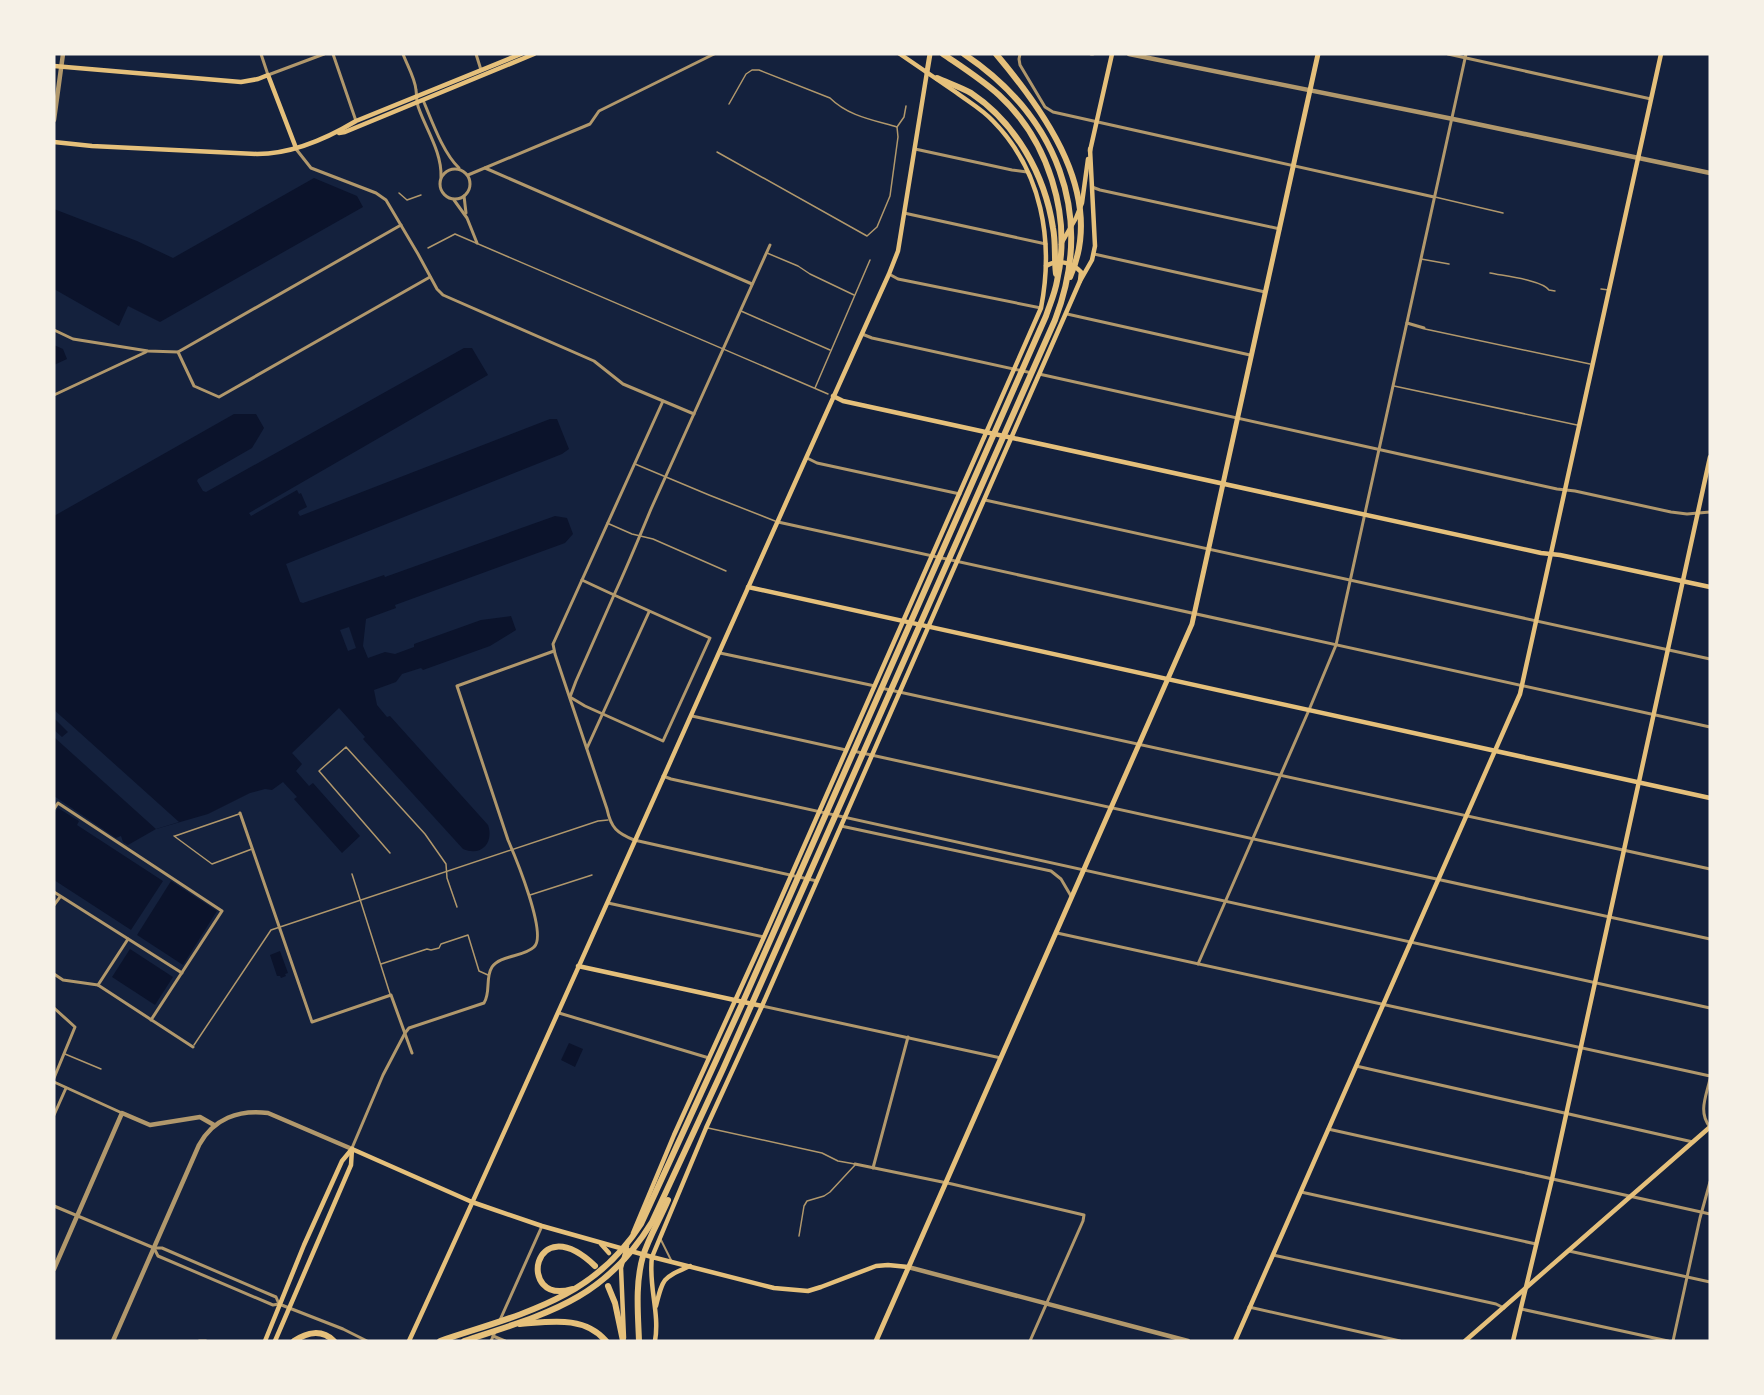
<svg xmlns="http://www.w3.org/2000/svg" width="1764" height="1395" viewBox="0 0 1764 1395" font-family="'Varela Round',sans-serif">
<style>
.water{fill:#0b132b}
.pier{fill:#14213d}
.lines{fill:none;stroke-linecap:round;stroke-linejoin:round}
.service{stroke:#b1986c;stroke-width:1.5}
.pedestrian{stroke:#b1986c;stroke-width:2}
.minor{stroke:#b1986c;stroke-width:3}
.tertiary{stroke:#b1986c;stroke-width:4.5}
.secondary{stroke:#e5c07b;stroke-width:4.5}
.primary{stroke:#e5c07b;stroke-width:5}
.motorway{stroke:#e5c07b;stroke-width:6}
</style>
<rect width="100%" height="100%" fill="#14213d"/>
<!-- water -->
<g class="water">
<polygon points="314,178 357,196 363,207 160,322 128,306 119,326 54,289 54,209 137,241 173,258"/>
<polygon points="54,345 63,349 67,359 54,365"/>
<path d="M464 348H472L488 375 249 513 251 516 297 490 299 494 301 493 307 507 299 511 298 513 300 516 550 419H557L569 449 562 454 286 564 300 602 303 603 384 575 385 577 555 516 567 518 573 534 565 543 395 605 396 608 366 619 363 646 368 658 385 652 395 654 414 647V644L481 620 511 616 516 630 490 646 423 670 421 668 402 674 396 682 374 690 377 705 387 717 390 716 488 825C494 842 482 857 463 849L363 739 365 737 339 708 292 753 302 764 296 771 309 786 313 783 360 836 342 853 294 799 297 797 283 782 272 790 265 789 250 793 208 814 156 829 128 845 123 842 121 836 116 838 54 796V516L234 414H256L264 428 252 448 198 479 197 481 203 491 206 492Z"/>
<polygon points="58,808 79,821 77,825 163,881 131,930 54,880 54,814"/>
<polygon points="171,881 217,911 183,965 137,935"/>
<polygon points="130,949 173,977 155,1005 112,977"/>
<polygon points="280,951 288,973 285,974 286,976 281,978 280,976 277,976 270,955"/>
<polygon points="569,1043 583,1049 575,1067 561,1060"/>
</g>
<!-- pier -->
<g class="pier">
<polygon points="349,627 356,648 348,651 340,630"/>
<polygon points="54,710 70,724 179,822 156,829 54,737 54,730 62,737 68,732 54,718"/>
</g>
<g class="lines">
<!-- service -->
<g class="service">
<path d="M729 104 746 74 752 70H759L830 98C848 116 873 120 897 127"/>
<polyline points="717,152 867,236 877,227 890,196 898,137 897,127 904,117 906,106"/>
<polyline points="399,193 407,200 421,195"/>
<polyline points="1435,197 1503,213"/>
<polyline points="428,248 455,234 828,394"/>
<polyline points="767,253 798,266 810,274 854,295"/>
<polyline points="1421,259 1449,264"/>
<path d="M1490 273C1504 276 1542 280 1549 290L1555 291"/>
<polyline points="1601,289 1609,290"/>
<polyline points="741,311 830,350"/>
<polyline points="1425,329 1590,364"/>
<polyline points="1394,386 1577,425"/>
<polyline points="815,388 870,260"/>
<polyline points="635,464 709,495 775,521"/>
<polyline points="607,523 632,534 653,539 726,571"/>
<polyline points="174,836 212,864 252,849"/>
<polyline points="175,836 239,814"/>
<polyline points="390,853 319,771 346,747 425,834 446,864 447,878 457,907"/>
<polyline points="352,874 390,994"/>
<polyline points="530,895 592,875"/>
<polyline points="381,964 427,949 431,950 439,948 441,944 468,935 479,971 488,975"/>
<polyline points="194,1045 271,930 598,821 608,820"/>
<polyline points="65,1054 101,1069"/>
<polyline points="708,1128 822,1153 838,1161 855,1164"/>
<polyline points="799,1236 804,1206 807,1201 824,1196 830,1192 855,1165"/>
</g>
<!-- pedestrian -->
<polyline class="pedestrian" points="661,1240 672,1262"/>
<!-- minor -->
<g class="minor">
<polyline points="261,54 268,75 324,54"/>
<polyline points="333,54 356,121"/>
<path d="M403 54C407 65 415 78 416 90 417 97 416 102 419 109 427 131 442 153 441 177"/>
<polyline points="476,54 481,70"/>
<polyline points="1020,54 1019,59 1020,65 1045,107 1053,112 1434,197"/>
<polyline points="1091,54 1093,54"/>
<polyline points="1448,54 1651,99"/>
<path d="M423 100C432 121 443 153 459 168"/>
<polyline points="296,149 311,168 376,193 386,200 418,254 437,289 443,295 594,361 623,384 694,414"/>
<polyline points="915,149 1012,170 1027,172"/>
<polyline points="485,168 752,284"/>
<circle cx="455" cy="184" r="15"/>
<polyline points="468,175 590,124 599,111 714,54"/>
<polyline points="1092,187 1100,190 1280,229"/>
<polyline points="464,196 466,213"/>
<polyline points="454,200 467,218 477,243"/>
<polyline points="904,213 1046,244"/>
<polyline points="1094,254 1265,292"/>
<polyline points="889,274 898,279 1041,308"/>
<polyline points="1067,314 1250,355"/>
<polyline points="1407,323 1424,328"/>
<polyline points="54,330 73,339 148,351 178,352 401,225"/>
<polyline points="862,334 872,338 1032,373"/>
<polyline points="178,352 194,386 219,397 430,277"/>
<polyline points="1039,374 1557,489 1575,491 1671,512 1687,514 1710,512"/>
<polyline points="54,395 146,352"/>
<path d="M663 401 553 644 555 654 607 809C611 828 617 833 634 840L817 881"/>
<polyline points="807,458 817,463 960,494"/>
<polyline points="985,500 1710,659"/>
<polyline points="778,522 1710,727"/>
<path d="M582 580C624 600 667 619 710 638L663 741 585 706 570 697 576 681 614 595C627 567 639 538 651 509L770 245"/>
<polyline points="720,653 875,686"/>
<polyline points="881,688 1710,869"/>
<polyline points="692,716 846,750"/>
<polyline points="587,748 649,612"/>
<polyline points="853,751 1710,939"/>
<polyline points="663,776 671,779 1710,1008"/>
<polyline points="54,809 58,803 222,911 151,1020"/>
<polyline points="240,813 312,1022 391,995 412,1053"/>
<polyline points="841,826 1051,871 1061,879 1071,896"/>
<polyline points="54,892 182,973"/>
<polyline points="608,903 764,937"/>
<polyline points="54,905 60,897"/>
<polyline points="1057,933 1710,1076"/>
<polyline points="1198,964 1309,710 1336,645 1466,54"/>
<polyline points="54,974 63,980 98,985 193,1047"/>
<polyline points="98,985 128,939"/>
<polyline points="762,1006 1001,1058"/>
<polyline points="54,1008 75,1027 54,1078"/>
<polyline points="559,1013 709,1058"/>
<polyline points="1356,1066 1693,1142"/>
<path d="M1710 1079C1706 1097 1698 1112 1710 1127"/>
<polyline points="54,1082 122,1113"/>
<polyline points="54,1115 66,1088"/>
<polyline points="1328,1129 1710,1214"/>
<path d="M352 1148 383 1075 405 1033 409 1028 484 1003C491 992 485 978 492 967 500 955 524 957 534 947 548 935 515 856 508 840L457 686 554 651"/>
<polyline points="855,1164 952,1184 1084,1215 1083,1221 1030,1341"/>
<polyline points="873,1168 908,1037"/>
<polyline points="1301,1192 1536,1244"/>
<polyline points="54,1206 154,1248 162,1248 276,1297 279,1304"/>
<polyline points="154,1248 158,1256 273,1305 279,1304 343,1329 367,1341"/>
<polyline points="1569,1251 1710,1282"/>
<polyline points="1273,1255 1496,1304 1504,1308"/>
<polyline points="1249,1307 1400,1341"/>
<polyline points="1521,1309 1668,1341"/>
<polyline points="500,1320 542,1226"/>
<polyline points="493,1336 505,1341"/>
<polyline points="199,1341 206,1341"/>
<polyline points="491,1341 495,1332"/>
<polyline points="1673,1341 1700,1218 1710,1182"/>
</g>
<!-- tertiary -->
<g class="tertiary">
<polyline points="1129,54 1453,119 1710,173"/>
<polyline points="54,120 63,54"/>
<polyline points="908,1267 1188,1341"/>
<polyline points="54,1269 122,1113 150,1125 200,1117 214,1125"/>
<path d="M113 1341 199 1145C213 1119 239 1109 268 1113L352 1149"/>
</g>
<!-- secondary -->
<g class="secondary">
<polyline points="54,66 241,82 258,79 268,75 296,148"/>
<polyline points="339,133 345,132 534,54"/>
<path d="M54 142 92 146 257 154C292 154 326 139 356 121L521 54"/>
<polyline points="1090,151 1112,54"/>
<polyline points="1061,244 1076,218 1082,203 1088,159"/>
<path d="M1046 266C1057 259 1072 262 1081 272L1080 281"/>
<polyline points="833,396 843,401 1541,553 1560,555 1710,587"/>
<polyline points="748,587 1710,798"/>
<polyline points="578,966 762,1006"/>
<polyline points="352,1149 472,1202 542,1226 652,1257 774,1288 808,1291 821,1287 876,1266 888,1265 908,1267"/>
<path d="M633 1233 674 1135 764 937 1041 308C1054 241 1042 171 993 121 983 110 969 102 957 93 938 80 919 67 900 54"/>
<polyline points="601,1244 609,1253"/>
<path d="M656 1306C663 1277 663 1278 690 1266"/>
<polyline points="624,1338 621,1268 627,1246"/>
<polyline points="265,1341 304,1245 342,1161 352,1149"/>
<polyline points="275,1341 351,1165 352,1149"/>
<path d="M409 1341C572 987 728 629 889 274L898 251 927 72"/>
<path d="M655 1341C660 1313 648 1285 652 1257L706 1128 762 1006 1080 281 1092 260 1095 246 1090 149"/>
<polyline points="1235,1341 1520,694 1661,54"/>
<polyline points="1465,1341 1710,1127"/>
<polyline points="1513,1341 1552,1179 1710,457"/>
</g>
<!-- primary -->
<g class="primary">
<polyline points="927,72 930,54"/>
<polyline points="876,1341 1192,624 1318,54"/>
</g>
<!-- motorway -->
<g class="motorway">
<path d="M996 54C1046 113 1106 197 1070 277"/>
<path d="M937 78C948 83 960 87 971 93 1016 123 1045 175 1053 228 1056 243 1054 258 1056 274"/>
<polyline points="608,1286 615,1303 623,1341"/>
<path d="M572 1289C516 1306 532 1206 595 1266"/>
<path d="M520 1324C549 1322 584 1315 606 1341"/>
<path d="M294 1341C307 1332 322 1329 334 1341"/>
<path d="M440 1341C520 1314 593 1300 641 1224L742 1004 1046 316C1050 304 1055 293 1057 281 1072 215 1048 140 999 95 981 79 962 67 943 54"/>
<path d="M464 1341C545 1314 604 1301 652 1222L723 1069 1055 320C1096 213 1056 116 964 54"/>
<path d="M639 1341C638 1313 635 1284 643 1256 649 1237 660 1219 668 1200"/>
</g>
</g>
<!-- border -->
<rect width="1764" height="1395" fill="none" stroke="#f6f1e7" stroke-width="111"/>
</svg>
